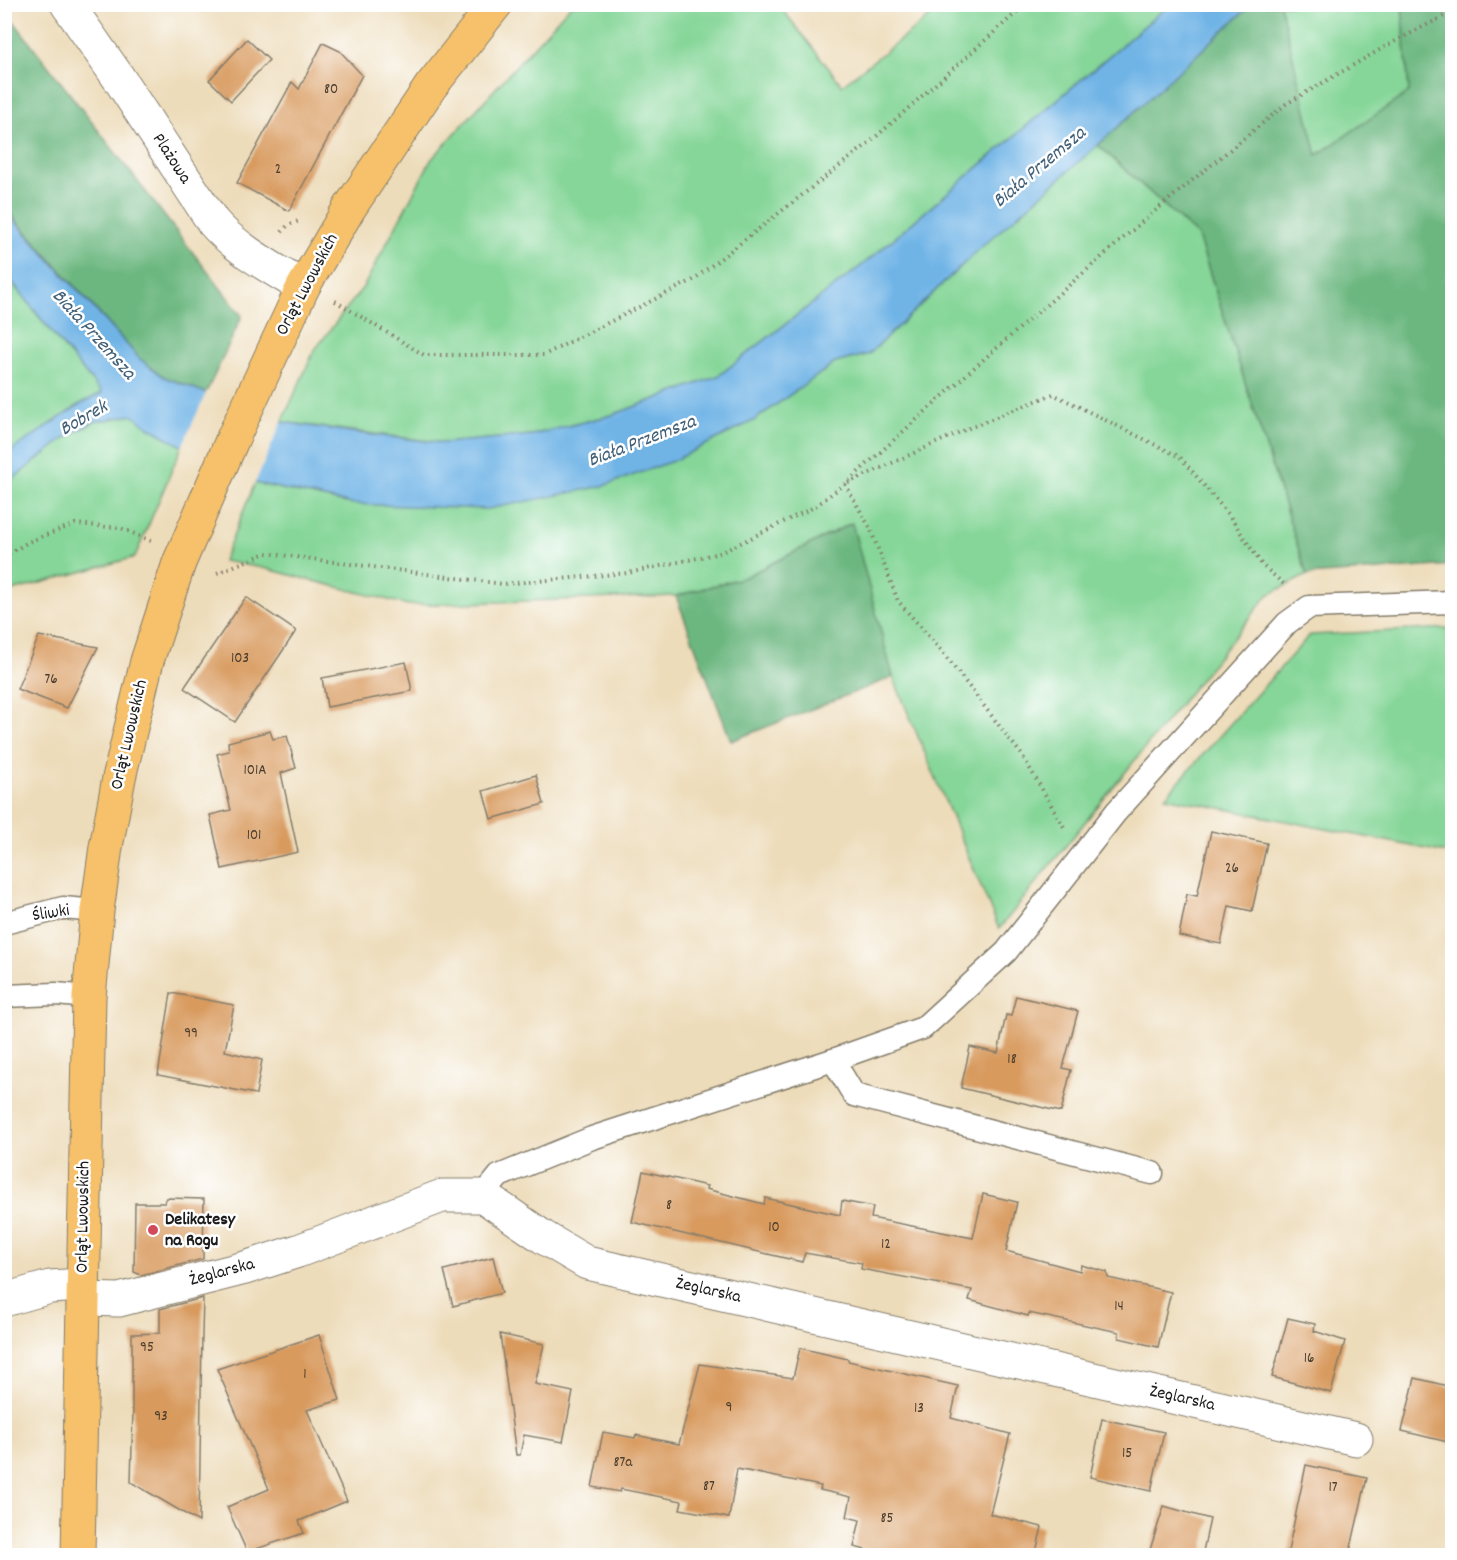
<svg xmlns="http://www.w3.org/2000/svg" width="1457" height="1560" viewBox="0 0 1457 1560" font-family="Dekko,sans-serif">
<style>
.green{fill:#85d698;stroke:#50795a;stroke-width:1.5}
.forest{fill:#6cb780;stroke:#446a4e;stroke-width:1.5}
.water{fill:#70b4e6;stroke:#466881;stroke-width:1.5}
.pier{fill:#eddcba}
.building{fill:#d89a5d}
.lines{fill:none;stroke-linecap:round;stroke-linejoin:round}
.service-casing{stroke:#847c6b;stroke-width:25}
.minor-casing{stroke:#847c6b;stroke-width:35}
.primary-casing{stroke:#847c6b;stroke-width:35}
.path{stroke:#847c6b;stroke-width:4;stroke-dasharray:1.5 4.5;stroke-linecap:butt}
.service{stroke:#fff;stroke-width:22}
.minor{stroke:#fff;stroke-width:33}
.primary{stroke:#f6c16b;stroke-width:33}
.poi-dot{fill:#d1495b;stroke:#fff;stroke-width:2}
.labels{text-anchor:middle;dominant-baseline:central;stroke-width:5;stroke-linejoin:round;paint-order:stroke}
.number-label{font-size:15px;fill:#4b3c2c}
.street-label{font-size:18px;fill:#1c1c1c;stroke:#fff}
.poi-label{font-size:18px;font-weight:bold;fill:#1c1c1c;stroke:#fff;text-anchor:start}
.water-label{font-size:20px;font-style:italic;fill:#426077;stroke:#fff}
</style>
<rect width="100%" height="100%" fill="#fff"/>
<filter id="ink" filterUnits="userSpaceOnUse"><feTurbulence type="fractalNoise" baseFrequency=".0167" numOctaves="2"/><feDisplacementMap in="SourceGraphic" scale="12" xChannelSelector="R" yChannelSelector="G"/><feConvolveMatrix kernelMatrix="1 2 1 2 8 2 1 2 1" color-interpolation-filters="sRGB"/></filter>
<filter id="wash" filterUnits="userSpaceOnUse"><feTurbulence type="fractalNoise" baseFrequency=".008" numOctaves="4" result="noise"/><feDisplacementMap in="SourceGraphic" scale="24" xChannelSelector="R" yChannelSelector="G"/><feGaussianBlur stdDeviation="1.35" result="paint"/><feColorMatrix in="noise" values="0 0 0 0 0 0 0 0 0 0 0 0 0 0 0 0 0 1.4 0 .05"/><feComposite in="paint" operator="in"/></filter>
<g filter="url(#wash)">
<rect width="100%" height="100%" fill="#eddcba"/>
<!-- green -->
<g class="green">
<polygon points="571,5 779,5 842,85 945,5 1169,5 865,263 718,376 612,415 532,435 444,443 282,422 314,351 364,286 431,160"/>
<polygon points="1280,5 1402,5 1409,92 1316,156"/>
<polygon points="1098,145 1198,236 1307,575 1268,595 999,929 893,677 851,523 745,577 676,596 408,605 263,568 223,561 255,483 352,504 753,421 835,363 869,354 978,250"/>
<polygon points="4,273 57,339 102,393 82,403 5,455"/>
<polygon points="132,415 149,427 182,446 135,557 5,593 5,485 65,438 94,422"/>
<polygon points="1452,628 1452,854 1165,797 1310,635"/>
</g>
<!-- forest -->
<g class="forest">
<polygon points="1251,5 1280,5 1317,155 1409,92 1402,5 1452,5 1452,565 1307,575 1198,236 1098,145"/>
<polygon points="4,9 242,316 206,393 164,377 140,359 5,208"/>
<polygon points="852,523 893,677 731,741 676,596 745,577"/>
</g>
<!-- water -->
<polygon class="water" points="1169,5 1251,5 1098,145 978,250 869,354 835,363 753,421 673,461 603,486 488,509 352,504 255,483 182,446 149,427 132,415 93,422 65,438 5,485 5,455 82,403 102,393 57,339 5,273 4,209 140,359 164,377 282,422 365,434 444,443 532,435 612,415 718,376 865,263"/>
<!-- pier -->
<polygon class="pier" points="207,391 283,419 254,485 181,449"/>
<g id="blocks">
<!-- building -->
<g class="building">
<polygon points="247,39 269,60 231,101 209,80"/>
<polygon points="323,43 340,51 362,75 289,211 237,183 292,82 299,89"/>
<polygon points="246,597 296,631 235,722 184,688"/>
<polygon points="39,636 98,647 67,708 17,689"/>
<polygon points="406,662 412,691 327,707 322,678"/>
<polygon points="270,731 273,739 287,736 296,768 281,773 298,852 222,869 210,815 231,810 217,754 229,751 228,742"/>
<polygon points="536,775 544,804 491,819 483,791"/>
<polygon points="1211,831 1267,843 1252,911 1229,906 1221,944 1179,936 1187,894 1197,896"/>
<polygon points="171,993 234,1005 225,1051 262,1060 256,1094 158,1075"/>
<polygon points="1016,996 1078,1011 1063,1068 1071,1070 1061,1112 961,1088 970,1047 998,1053 1006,1015 1011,1016"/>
<polygon points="643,1171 707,1186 706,1189 764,1204 765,1198 840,1215 842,1201 873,1207 871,1218 973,1238 983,1194 1017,1202 1006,1251 1080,1271 1081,1265 1107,1272 1108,1278 1171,1292 1158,1347 1119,1338 1119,1332 1029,1313 1028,1316 969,1300 972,1290 861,1269 862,1263 805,1253 802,1262 632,1222"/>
<polygon points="166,1198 204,1199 203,1259 141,1275 134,1272 135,1203 165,1203"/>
<polygon points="493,1257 502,1293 453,1306 444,1270"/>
<polygon points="203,1298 202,1334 199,1522 131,1482 133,1409 132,1409 132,1334 160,1333 160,1309"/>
<polygon points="1288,1318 1315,1324 1314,1331 1345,1341 1331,1393 1272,1377"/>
<polygon points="500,1334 544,1344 535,1384 573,1392 563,1442 524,1435 520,1455 516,1455"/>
<polygon points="319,1335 340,1400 307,1410 347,1501 299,1521 304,1533 247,1552 227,1507 269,1489 217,1369"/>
<polygon points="800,1348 848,1359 848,1361 958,1386 951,1418 1010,1434 990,1514 1042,1527 1035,1556 890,1556 854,1547 860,1520 847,1517 851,1497 820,1490 821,1486 737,1469 729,1518 680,1509 682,1501 621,1489 620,1492 592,1487 603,1432 635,1438 636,1435 679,1444 700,1364 793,1378"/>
<polygon points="1415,1378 1452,1387 1452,1443 1402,1431"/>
<polygon points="1102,1419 1164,1432 1151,1491 1090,1477"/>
<polygon points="1306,1465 1367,1478 1349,1556 1287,1556"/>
<polygon points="1164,1506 1210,1519 1202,1556 1148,1556"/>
</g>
</g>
</g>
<g filter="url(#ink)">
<use href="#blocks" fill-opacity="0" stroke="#847c6b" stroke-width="1.5"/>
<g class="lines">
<defs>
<g id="service">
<polyline points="4,923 63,908 97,911"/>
<polyline points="4,996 56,994 89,997"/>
<polyline points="833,1060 854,1095 1152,1173"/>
<polyline points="483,1196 499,1176 592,1138 833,1060 923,1028 1006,952 1116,812 1287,623 1309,607 1452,602"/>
</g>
<g id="minor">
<path d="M67 4 118 77 213 222C236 249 272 268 303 287"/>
<polyline points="83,1299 119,1300 245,1268 298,1251 442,1196 483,1196 543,1237 587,1263 1356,1439"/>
<polyline points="4,1300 50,1287 82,1285"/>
</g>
<polyline id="primary" points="78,1556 89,997 97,911 106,847 119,778 147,661 179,563 233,438 303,287 350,207 431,86 496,4"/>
</defs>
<!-- service casing -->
<use href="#service" class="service-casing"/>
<!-- minor casing -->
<use href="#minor" class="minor-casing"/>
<!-- primary casing -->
<use href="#primary" class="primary-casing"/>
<!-- path -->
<g class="path">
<polyline points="282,232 288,225 299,221"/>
<polyline points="335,301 424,355 544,355 693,280 869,143 1026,4"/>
<polyline points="848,483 969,428 1053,394 1180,457 1229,515 1262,565 1286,586"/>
<polyline points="845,484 870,528 898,601 943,653 1022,755 1064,827"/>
<polyline points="4,557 28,542 75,524 121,528 151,541"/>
<polyline points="217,573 266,553 503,584 628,573 720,553 814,507 845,484 976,366 1150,215 1286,104 1388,45 1452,12"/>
</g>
<!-- service -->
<use href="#service" class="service"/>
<!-- minor -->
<use href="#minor" class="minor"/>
<!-- primary -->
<use href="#primary" class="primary"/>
</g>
</g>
<!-- markers -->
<circle class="poi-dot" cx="153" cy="1230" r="6"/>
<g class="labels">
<!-- number labels -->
<g class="number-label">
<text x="331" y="90">80</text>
<text x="278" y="170">2</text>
<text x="240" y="659">103</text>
<text x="51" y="680">76</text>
<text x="255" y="771">101A</text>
<text x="254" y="836">101</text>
<text x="1232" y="869">26</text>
<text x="191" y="1034">99</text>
<text x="1012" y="1060">18</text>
<text x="669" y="1206">8</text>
<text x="774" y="1228">10</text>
<text x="886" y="1245">12</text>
<text x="1119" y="1307">14</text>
<text x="147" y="1348">95</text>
<text x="1309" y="1359">16</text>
<text x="305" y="1375">1</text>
<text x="729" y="1408">9</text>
<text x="919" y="1409">13</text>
<text x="161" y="1417">93</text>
<text x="1127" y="1454">15</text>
<text x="623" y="1463">87a</text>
<text x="709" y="1487">87</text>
<text x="1333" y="1488">17</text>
<text x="887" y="1519">85</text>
</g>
<!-- street labels -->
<g class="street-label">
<text transform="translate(171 159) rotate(57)">Plażowa</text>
<text transform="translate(308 285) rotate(-62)">Orląt Lwowskich</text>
<text transform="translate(130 735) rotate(-77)">Orląt Lwowskich</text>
<text transform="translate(51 914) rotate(-9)">Śliwki</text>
<text transform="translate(84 1217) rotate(-89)">Orląt Lwowskich</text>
<text transform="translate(222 1273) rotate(-15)">Żeglarska</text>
<text transform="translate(708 1291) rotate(13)">Żeglarska</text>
<text transform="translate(1182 1399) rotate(13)">Żeglarska</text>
</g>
<!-- poi labels -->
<g class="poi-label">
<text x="165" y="1220">Delikatesy<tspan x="165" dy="21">na Rogu</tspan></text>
</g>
<!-- water labels -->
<g class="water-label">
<text transform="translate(1040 168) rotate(-40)">Biała Przemsza</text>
<text transform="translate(93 335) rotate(48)">Biała Przemsza</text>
<text transform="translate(84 419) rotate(-30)">Bobrek</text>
<text transform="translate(642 442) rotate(-21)">Biała Przemsza</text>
</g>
</g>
<!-- margin -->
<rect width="1457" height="1560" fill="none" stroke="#fff" stroke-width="24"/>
</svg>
